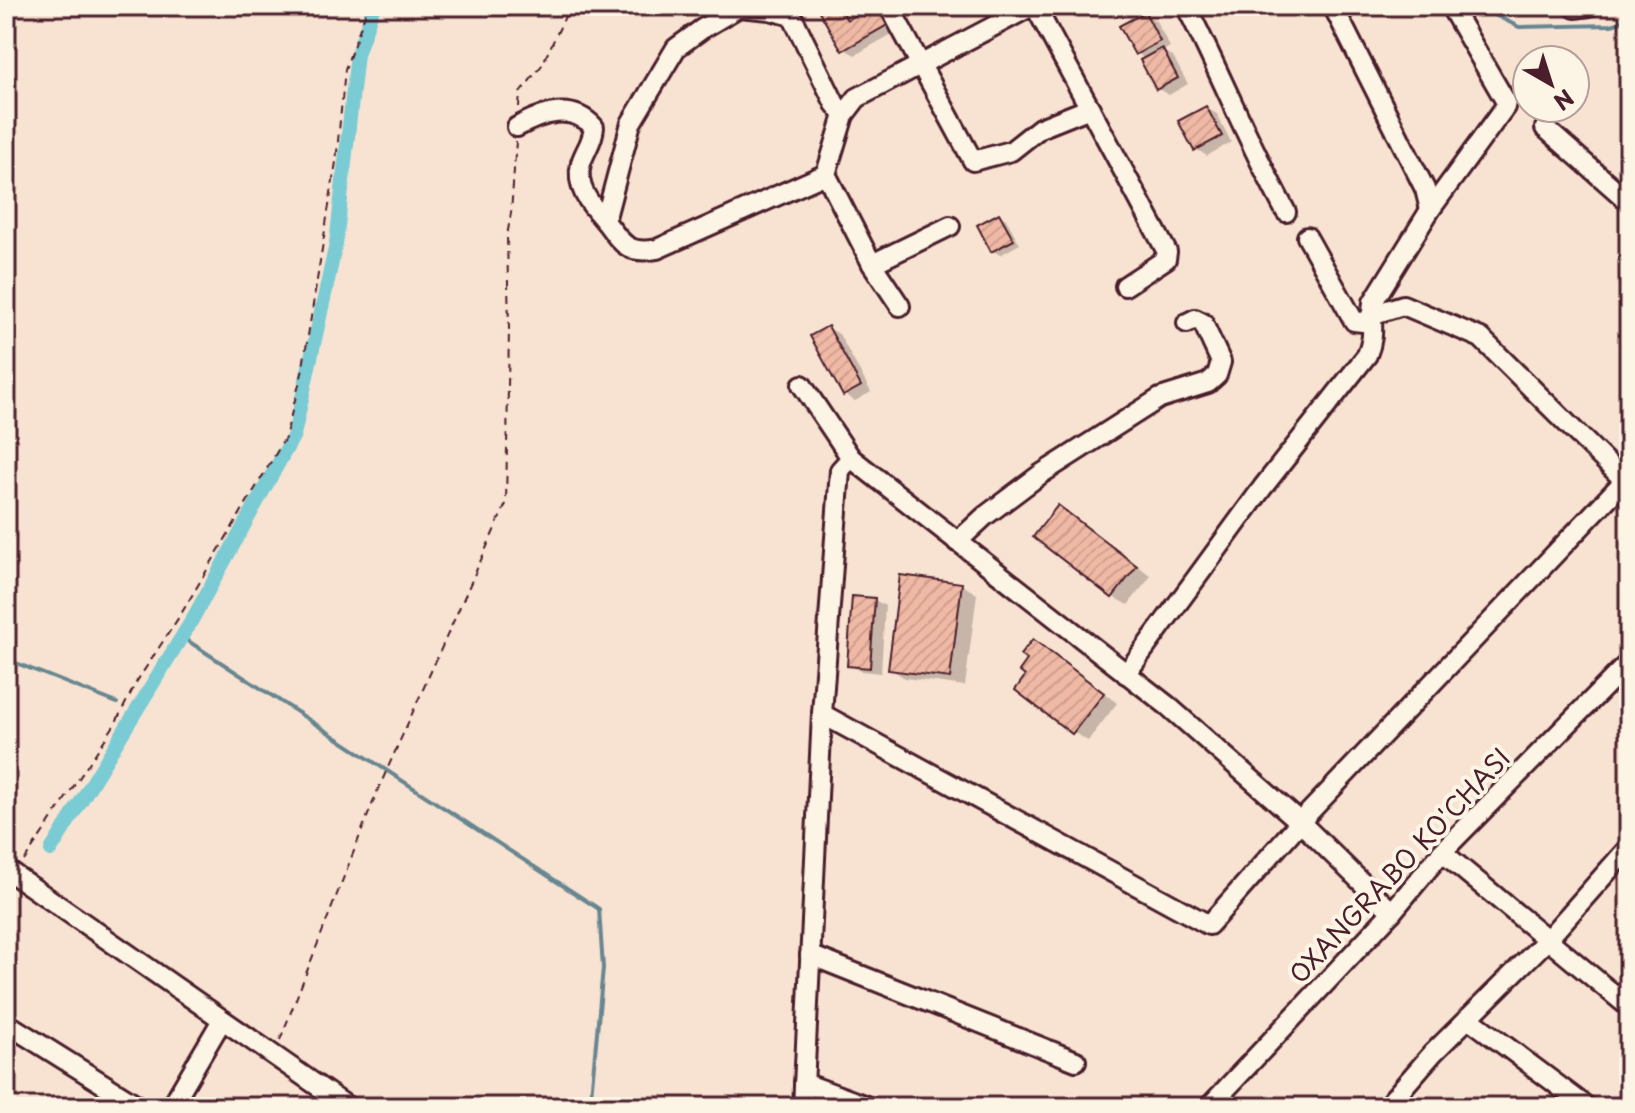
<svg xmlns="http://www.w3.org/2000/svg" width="1635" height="1113" viewBox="0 0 1635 1113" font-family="'Playpen Sans',sans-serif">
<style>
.shadow{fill:#0003}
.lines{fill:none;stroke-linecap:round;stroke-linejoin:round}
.stream{stroke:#678690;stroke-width:4}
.canal{stroke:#7acbd4;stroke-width:14}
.building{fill:url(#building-hatch);stroke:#4a1f2b;stroke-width:2}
.minor-casing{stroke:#4a1f2b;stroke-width:24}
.path{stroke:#4a1f2b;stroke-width:2;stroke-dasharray:8 6;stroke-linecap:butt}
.minor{stroke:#fcf5e5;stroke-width:18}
.labels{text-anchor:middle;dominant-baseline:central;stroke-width:8;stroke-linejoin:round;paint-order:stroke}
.street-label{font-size:26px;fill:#4a1f2b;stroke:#fcf5e5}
</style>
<defs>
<pattern id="building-hatch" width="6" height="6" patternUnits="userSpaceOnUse" patternTransform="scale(2)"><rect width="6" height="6" fill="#f0b9a5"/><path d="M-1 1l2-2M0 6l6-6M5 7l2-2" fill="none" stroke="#cf9f8e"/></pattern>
</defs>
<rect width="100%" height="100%" fill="#f8e3d2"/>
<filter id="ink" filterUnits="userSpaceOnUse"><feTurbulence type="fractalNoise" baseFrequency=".0125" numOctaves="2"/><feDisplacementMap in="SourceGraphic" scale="16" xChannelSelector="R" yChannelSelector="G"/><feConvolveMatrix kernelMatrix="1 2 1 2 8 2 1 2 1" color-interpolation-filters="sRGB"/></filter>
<g filter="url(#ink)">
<!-- shadow -->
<g class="shadow">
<polygon points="831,6 841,6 847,9 853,19 875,6 879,6 888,11 899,30 855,55 844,49"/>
<polygon points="1145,14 1156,21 1170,47 1163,51 1173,57 1188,84 1169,95 1158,89 1146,59 1136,53"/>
<polygon points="1206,108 1217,114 1231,142 1207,156 1196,149"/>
<polygon points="999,215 1006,219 1020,244 1000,255 993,251"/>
<polygon points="828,328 839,334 871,392 855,401 844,394"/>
<polygon points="1059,508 1074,516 1151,576 1128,605 1113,597"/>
<polygon points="962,585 977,594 965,686 905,678 890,669"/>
<polygon points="875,600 885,606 881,673 860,671 849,665"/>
<polygon points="1034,641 1049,650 1117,703 1088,741 1073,732 1028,676"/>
</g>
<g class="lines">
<!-- stream -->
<g class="stream">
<polyline points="1477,6 1519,27 1611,25 1629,20"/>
<polyline points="6,106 13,37 12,10 14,6"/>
<polyline points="6,362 9,409 6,417"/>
<polyline points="182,637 599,909 603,968 590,1107"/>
<polyline points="6,659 117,703"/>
</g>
<!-- canal -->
<polyline class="canal" points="51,850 192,620 294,435 336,244 357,54 374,6"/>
</g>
<!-- building -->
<g class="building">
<polygon points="827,6 839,6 847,20 871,6 879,6 889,24 842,51 819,11"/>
<polygon points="1145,12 1160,41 1135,55 1119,26"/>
<polygon points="1162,48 1178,78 1156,90 1140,60"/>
<polygon points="1206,106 1222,136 1194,151 1178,121"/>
<polygon points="999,213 1014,240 991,252 977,225"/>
<polygon points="828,326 861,386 843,396 810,336"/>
<polygon points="1058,505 1137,566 1112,598 1033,537"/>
<polygon points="900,575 962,583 950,678 888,670"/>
<polygon points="852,596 875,598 870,668 847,666"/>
<polygon points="1033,639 1104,693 1072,734 1015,690 1025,676 1019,671 1027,660 1020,655"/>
</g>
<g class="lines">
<defs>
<g id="minor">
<polyline points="889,6 973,161 1011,151 1040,128 1090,108"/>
<polyline points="1035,6 1167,252 1166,259 1125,286"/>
<path d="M1186 6C1221 74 1249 145 1286 212"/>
<polyline points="1575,8 1589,6"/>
<path d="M517 127C542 113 572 103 594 127 593 142 585 150 581 163 575 188 590 204 605 221"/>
<polyline points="1545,128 1629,202"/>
<path d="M826 174 657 249C627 255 622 243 605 221L631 123 676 48 702 29 739 7 770 10 792 16 835 104 844 115"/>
<polyline points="1430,210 1505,107 1506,102 1452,9"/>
<polyline points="1307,237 1354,321 1372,323"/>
<polyline points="872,264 950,226"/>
<polyline points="900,306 872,264 826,174 844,115 857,98 1032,6"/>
<polyline points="1371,315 1403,305 1481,338 1625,481"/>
<polyline points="802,385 851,458 1168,706 1300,822 1392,912"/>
<polyline points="957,542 985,516 1041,474 1160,398 1208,383 1217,375 1221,362 1203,323 1195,319 1187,323"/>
<path d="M1126 674 1263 487 1367 355C1376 334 1370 324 1373 302L1430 210 1425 189 1333 6"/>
<polyline points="822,714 1209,925 1300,822 1629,476"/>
<polyline points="1442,852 1629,1007"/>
<polyline points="6,869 348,1107"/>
<polyline points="810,955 1076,1061"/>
<polyline points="1468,1018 1587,1107"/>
<polyline points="6,1023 140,1107"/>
<polyline points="804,1083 869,1107"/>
<polyline points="171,1107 222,1020"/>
<polyline points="803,1107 822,714 840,470 851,458"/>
<polyline points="1209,1107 1392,912 1442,852 1629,662"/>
<polyline points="1386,1107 1433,1053 1547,940 1629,847"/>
</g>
</defs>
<!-- minor casing -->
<use href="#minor" class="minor-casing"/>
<!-- path -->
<g class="path">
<polyline points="519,107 520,93 542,65 570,6"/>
<polyline points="24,861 115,724 137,681 181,614 285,438 302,373 336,162 345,69 368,6"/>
<polyline points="280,1040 377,792 506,504 509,329 507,236 511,213 516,141"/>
</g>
<!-- minor -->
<use href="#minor" class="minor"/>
</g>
</g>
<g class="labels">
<!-- street labels -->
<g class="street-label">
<text transform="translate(1399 865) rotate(-47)">OXANGRABO KO'CHASI</text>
</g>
</g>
<!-- margin -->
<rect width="1635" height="1113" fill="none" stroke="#fcf5e5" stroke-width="32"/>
<rect x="16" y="16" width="1603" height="1081" fill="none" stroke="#4a1f2b" stroke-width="3" filter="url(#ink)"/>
<!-- north arrow -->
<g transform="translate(1551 84) rotate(141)"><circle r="38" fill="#fcf5e5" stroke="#b59f9b" stroke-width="2"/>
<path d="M0-6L14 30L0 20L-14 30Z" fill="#4a1f2b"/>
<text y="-12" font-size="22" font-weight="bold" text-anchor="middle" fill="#4a1f2b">N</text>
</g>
</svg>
